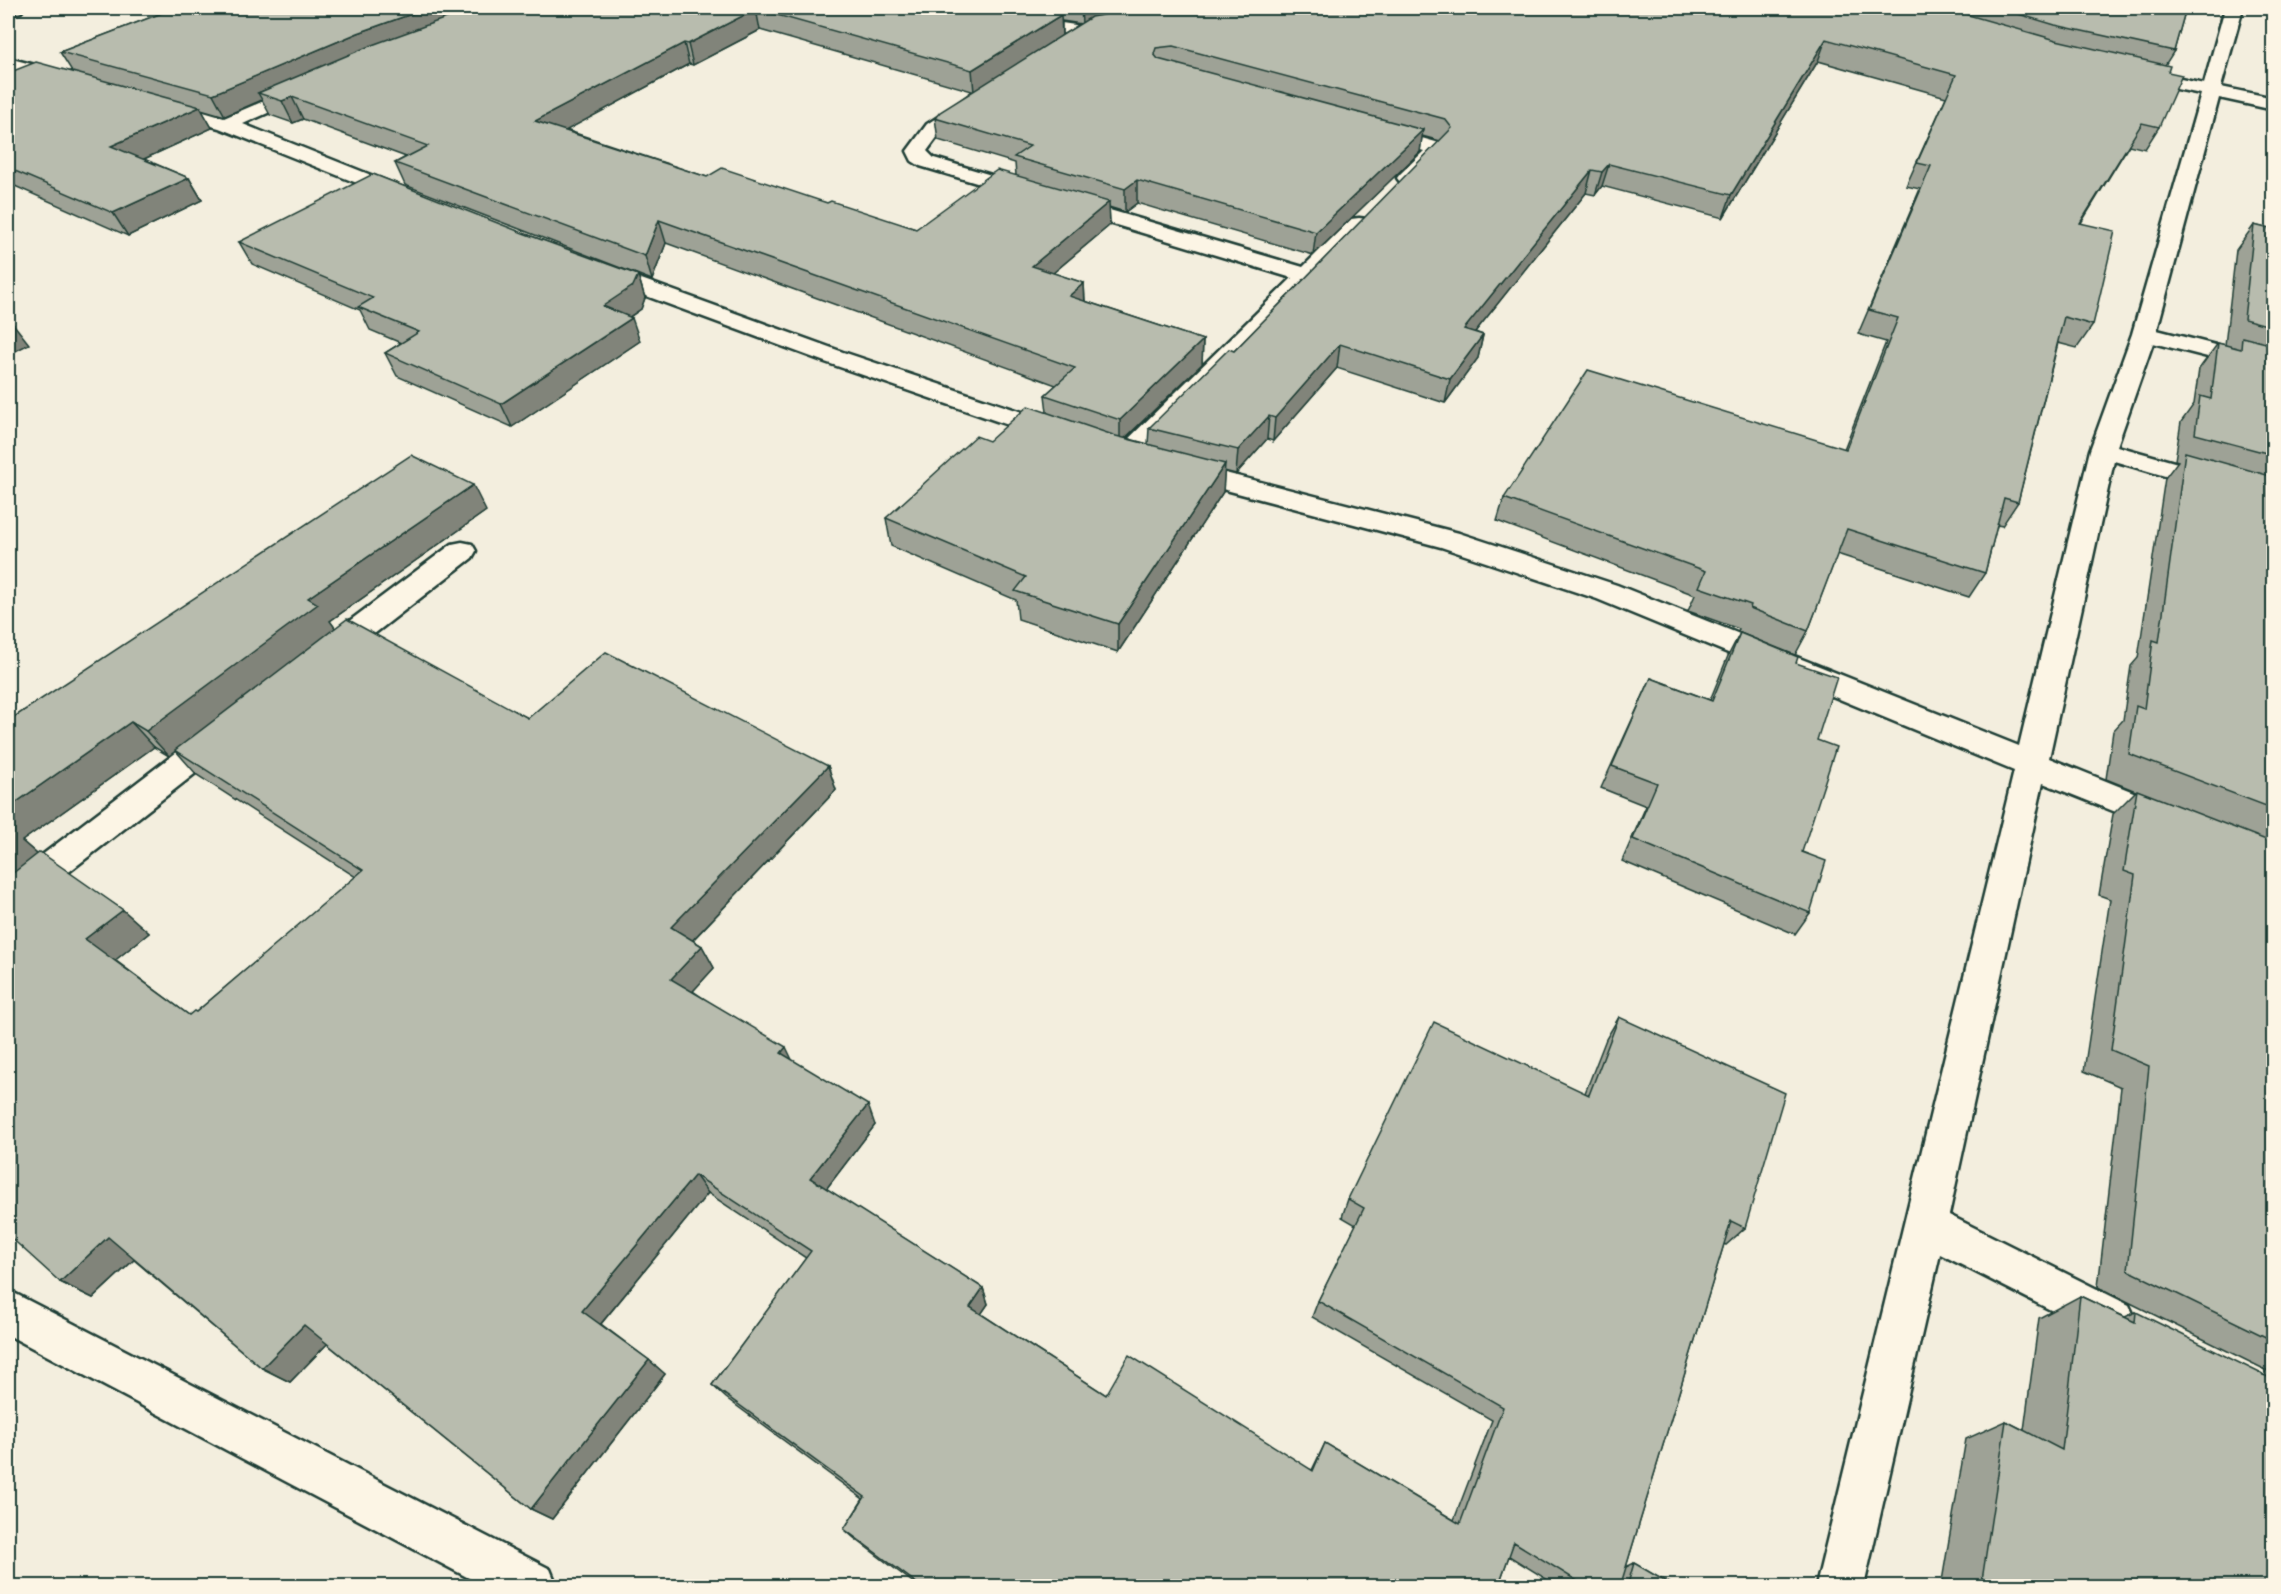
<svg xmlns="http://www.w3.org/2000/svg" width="2281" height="1594" viewBox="0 0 2281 1594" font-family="Mynerve,sans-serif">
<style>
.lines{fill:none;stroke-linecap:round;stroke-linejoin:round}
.minor-casing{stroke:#1f3d34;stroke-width:5}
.minor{fill:#fcf5e5;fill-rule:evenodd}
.wall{fill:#9ea296;stroke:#1f3d34;stroke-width:1.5;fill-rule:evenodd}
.shaded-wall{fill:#81847a;stroke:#1f3d34;stroke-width:1.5}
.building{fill:#b8bcae;stroke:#1f3d34;stroke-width:1.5}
</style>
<rect width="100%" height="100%" fill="#f3eede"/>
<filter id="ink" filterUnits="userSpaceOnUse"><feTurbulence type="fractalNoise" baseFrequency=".0167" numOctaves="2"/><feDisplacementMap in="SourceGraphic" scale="12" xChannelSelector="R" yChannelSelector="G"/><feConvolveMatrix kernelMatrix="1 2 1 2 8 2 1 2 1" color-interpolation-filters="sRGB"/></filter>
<g filter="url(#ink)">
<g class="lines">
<defs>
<g id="minor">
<polygon points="8,8 24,8 21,12 8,15"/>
<path d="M974 8H1000L1048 21 1082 26 1106 23 1128 8H1148C1110 61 1026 26 977 12Z"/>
<polygon points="2225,8 2243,8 2221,87 2274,98 2274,110 2219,98 2157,330 2274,360 2274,374 2153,343 2117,446 2274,490 2274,508 2114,461 2049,758 2178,810 2183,819 2178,828 2166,832 2043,783 1949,1215 2129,1305 2136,1320 2129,1335 2114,1342 1940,1254 1864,1586 1816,1586 2014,771 1597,599 1441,547 1173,476 1169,470 1173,464 1182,462 1459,533 1617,585 2019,746 2090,450 2132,334 2201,94 2127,79 2125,75 2127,71 2134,69 2204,84"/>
<polygon points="8,58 74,75 76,79 74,83 67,85 8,69"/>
<polygon points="308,82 315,84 317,88 315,92 243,124 411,191 414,195 411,199 404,201 397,199 219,128 155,110 152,106 155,102 162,100 224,118"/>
<polygon points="974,96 981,98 984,102 981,106 941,132 927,151 934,158 1303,267 1351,219 1359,218 1367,219 1370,224 1135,462 1126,464 1117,462 1113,456 1117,450 1292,278 920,166 912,161 907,151 927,124 967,98"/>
<polygon points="1379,126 1443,144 1446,150 1414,182 1407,184 1400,182 1397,178 1400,174 1424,151 1372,136 1369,132 1372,128"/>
<polygon points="600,264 843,352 1067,427 1071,433 1067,439 1058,441 1049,439 825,362 592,276 589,271 592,266"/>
<polygon points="462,542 472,544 476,551 472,558 338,662 327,665 316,662 312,654 316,646 452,544"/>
<polygon points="222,723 233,726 238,735 233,744 20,910 8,915 8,881 211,726"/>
<polygon points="8,1290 550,1569 557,1586 484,1586 8,1335"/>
</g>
</defs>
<!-- minor casing -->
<use href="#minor" class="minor-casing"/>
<!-- minor -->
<use href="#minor" class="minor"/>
</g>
<!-- wall -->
<g class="wall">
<path d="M175 8H2186L2174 51 2165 65 2168 72 2159 127 2145 149 2129 145 2081 223 2093 325 2077 348 2058 343 2018 502 2002 526 1997 525 1985 573 1969 597 1837 554 1808 631 1795 655 1738 632 1739 629 1688 611 1695 595 1497 521 1504 498 1844 449 1886 342 1858 334 1920 189 1906 186 1946 97 1818 61 1723 218 1602 186 1595 195 1586 193 1475 332 1483 335 1478 358 1445 403 1337 368 1273 441 1267 439 1236 474 1224 471 1223 492 1118 652 1018 619 1016 600 891 546 886 518 989 441 1047 412 1045 395 1056 385 666 243 652 280 405 185 395 163 406 157 303 119 293 123 270 115 262 100 225 116 201 109 212 128 144 159 189 178 202 200 128 236 8 183V73L72 71 60 52ZM1062 21 1081 24 1062 35ZM760 30 972 91 935 118 938 140 1015 163 1016 175 916 229 827 203 707 177 566 130 689 64 693 65ZM1422 136 1440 141 1234 351 1149 428 1148 444 1126 438 1202 364 1203 340 1085 301 1084 283 1053 273 1110 225 1109 207 1125 212 1137 203 1313 255 1420 152Z"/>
<polygon points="2274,218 2274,1374 2098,1287 2121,1087 2084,1071 2110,899 2099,895 2113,814 2136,791 2106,779 2113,731 2123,720 2131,666 2138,658 2165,478 2178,461 2175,460 2181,422 2194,404 2199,369 2218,343 2225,345 2236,250 2254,225 2270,229"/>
<polygon points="523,233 638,275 645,298 641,309 630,317 640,341 512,427 397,376 385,353 401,343 370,330 360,310 252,264 239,242"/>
<path d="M486 511 330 621 335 628 528 718 828 766 836 790 693 940 702 946 714 968 693 991 792 1060 875 1125 826 1189 983 1288 988 1304 981 1314 1106 1395 1312 1470 1325 1443 1454 1520 1492 1420 1312 1317 1318 1301 1356 1225 1342 1217 1348 1199 1585 1093 1606 1039 1619 1017 1745 1228 1726 1245 1724 1244 1626 1567 1634 1563 1675 1587H1559L1509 1556 1498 1587H919L854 1538 844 1529 863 1499 726 1398 712 1385 806 1258 708 1193 601 1324 649 1360 665 1374 552 1519 531 1509 327 1344 290 1382 262 1368 134 1260 93 1298 60 1282 8 721ZM154 747 169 756 176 751 197 775 356 877 196 1012 189 1015 115 960 149 933 123 910 37 854 22 841Z"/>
<polygon points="1740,633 1796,663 1817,740 1802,852 1810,913 1795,934 1622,861 1646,806 1601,788 1651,678 1710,700 1728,656"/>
<polygon points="2080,1296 2125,1317 2136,1312 2274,1587 1941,1587 1966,1439 2006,1421 2024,1430 2039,1318"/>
</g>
<!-- shaded-wall -->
<g class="shaded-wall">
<polygon points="428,8 493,8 258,93 262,100 225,116 213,94 358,33"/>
<polygon points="1081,8 1125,8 1105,21 1082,24"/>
<polygon points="756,9 760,30 693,65 688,44"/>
<polygon points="1061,15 1062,36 974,92 972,70"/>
<polygon points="1826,39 1818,61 1723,218 1731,195"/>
<polygon points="684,43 689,64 543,143 535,121"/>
<polygon points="292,97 303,119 293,123 282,101"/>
<polygon points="200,107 212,128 124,168 111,146"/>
<polygon points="1423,130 1420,152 1313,255 1316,232"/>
<polygon points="1609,164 1602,186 1595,195 1602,172"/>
<polygon points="1592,170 1586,193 1459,352 1464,329"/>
<polygon points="189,178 202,200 128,236 113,213"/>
<polygon points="1137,180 1137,203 1125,212 1125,189"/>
<polygon points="1109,202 1110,225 1034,289 1032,266"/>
<polygon points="659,220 666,243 652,280 645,256"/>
<polygon points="638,275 645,298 641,309 611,329 603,306"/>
<polygon points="1084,283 1085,306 1069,296"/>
<polygon points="632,318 640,341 512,427 501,404"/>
<polygon points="11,321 29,344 8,355 8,323"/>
<polygon points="1483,335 1478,358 1445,403 1450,379"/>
<polygon points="1203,340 1202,364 1120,443 1120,420"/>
<polygon points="1340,344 1337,368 1273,441 1275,418"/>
<polygon points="1269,416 1267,439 1236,474 1238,450"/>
<polygon points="1225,464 1223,492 1118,652 1118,624"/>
<polygon points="473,485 486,511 330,621 336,629 169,756 146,731 308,598"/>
<polygon points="131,722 154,747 22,841 38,855 8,879 8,808"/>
<polygon points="828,766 836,790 683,950 671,927"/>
<polygon points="123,910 149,933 113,962 85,939"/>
<polygon points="702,946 714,968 684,1001 671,979"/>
<polygon points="786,1047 796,1068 781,1053"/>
<polygon points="868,1105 875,1125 820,1197 810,1178"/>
<polygon points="695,1175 708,1193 599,1326 582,1311"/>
<polygon points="108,1237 140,1254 93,1298 60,1282"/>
<polygon points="983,1288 988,1304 975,1323 970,1307"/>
<polygon points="304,1325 330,1341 290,1382 262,1368"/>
<polygon points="649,1360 665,1374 552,1519 531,1509"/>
</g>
<!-- building -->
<g class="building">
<polygon points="175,8 428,8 358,33 213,94 60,52"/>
<polygon points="474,8 1031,8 1061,15 972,70 756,9 688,44 684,43 535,121 707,177 722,168 827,203 831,201 916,229 997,170 1109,202 1032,266 1084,283 1069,296 1203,340 1120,420 1045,395 1075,368 659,220 645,256 395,163 428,146 292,97 282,101 258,93 372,45"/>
<polygon points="1125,8 1944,8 2056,40 2170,66 2168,72 2182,75 2159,127 2142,123 2080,223 2115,231 2093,325 2064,317 2018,502 2004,498 1985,573 1847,529 1808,631 1750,608 1751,605 1699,587 1706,571 1504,498 1588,370 1846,449 1898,318 1869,310 1931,166 1917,163 1956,75 1826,39 1731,195 1609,164 1602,172 1592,170 1464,329 1483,335 1450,379 1340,344 1275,418 1269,416 1238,450 1149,428 1229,349 1234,351 1452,128 1445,119 1173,46 1156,48 1154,54 1158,59 1423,130 1316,232 1137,180 1125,189 1014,157 1030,146 935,118 940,112 1091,17 1119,12"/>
<polygon points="1998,8 2186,8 2174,51 2055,25"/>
<polygon points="36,62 200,107 111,146 189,178 113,213 8,168 8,73"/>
<polygon points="373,174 523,233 638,275 633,286 603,306 632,318 501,404 385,353 419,332 358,307 373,298 239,242"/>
<polygon points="2254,225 2274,230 2274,327 2244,319"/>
<polygon points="2242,337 2274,345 2274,455 2195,434 2200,396 2211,399 2218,343 2241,349"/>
<polygon points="1028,406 1116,436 1225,464 1118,624 1015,591 1026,577 886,518 976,436 989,441"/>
<polygon points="2185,452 2274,477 2274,809 2129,754 2136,706 2144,709 2153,640 2159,642"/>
<polygon points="411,455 473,485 308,598 318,604 146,731 131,722 8,808 8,721"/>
<polygon points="347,619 528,718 606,652 828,766 671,927 702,946 671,979 786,1047 781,1053 868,1105 810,1178 983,1288 970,1307 1106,1395 1129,1355 1313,1471 1325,1443 1460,1524 1503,1407 1318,1301 1364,1208 1348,1199 1434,1022 1589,1095 1619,1017 1785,1093 1745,1228 1731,1221 1620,1587 1587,1587 1514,1542 1498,1587 922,1587 844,1529 865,1497 712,1385 811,1251 695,1175 582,1311 649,1360 531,1509 304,1325 262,1368 108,1237 60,1282 8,1235 8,877 40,852 123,910 85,939 189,1015 194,1011 196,1012 363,870 175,750"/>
<polygon points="1740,633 1798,657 1796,663 1837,677 1817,740 1836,747 1802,852 1826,861 1810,913 1633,839 1657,783 1612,766 1651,678 1712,701"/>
<polygon points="2137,790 2274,843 2274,1341 2128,1270 2149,1066 2111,1050 2135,875 2124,871"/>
<polygon points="2080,1296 2135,1322 2136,1312 2274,1380 2274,1587 1981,1587 2006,1421 2062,1450"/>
<polygon points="1634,1563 1675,1587 1627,1587"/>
</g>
</g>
<!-- margin -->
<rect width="2281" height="1594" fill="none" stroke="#fcf5e5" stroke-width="30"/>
<rect x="15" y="15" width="2251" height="1564" fill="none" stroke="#1f3d34" stroke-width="2" filter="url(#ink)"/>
</svg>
